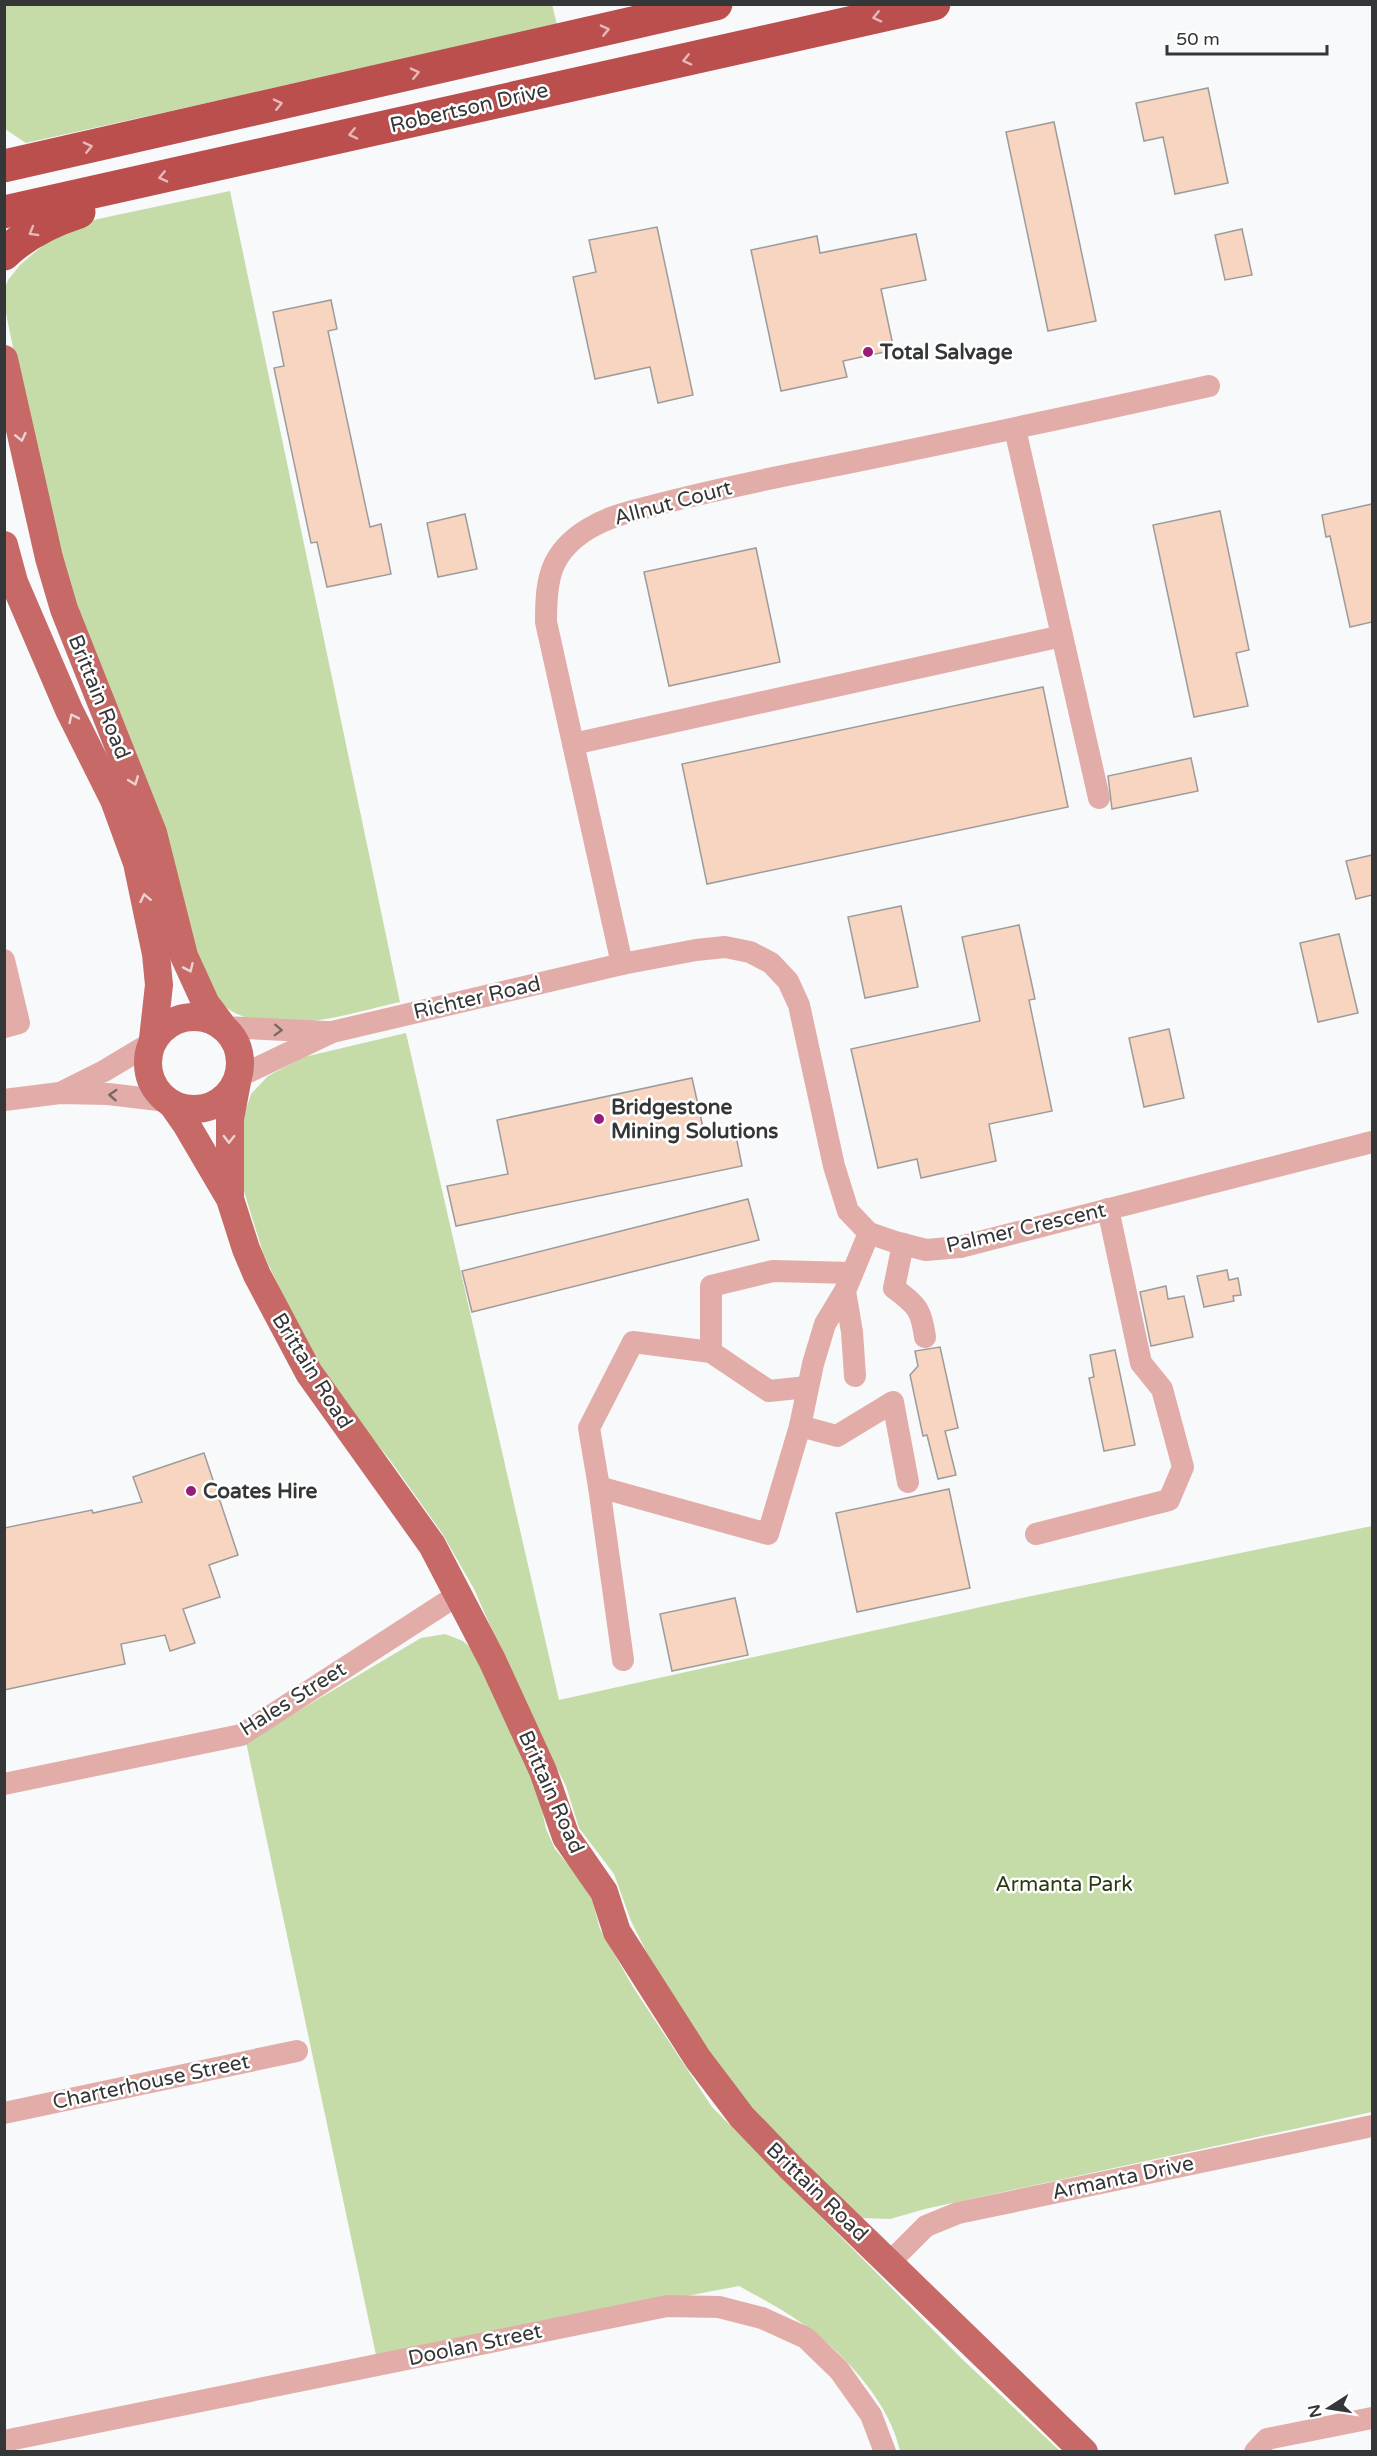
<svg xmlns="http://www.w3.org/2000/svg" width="1377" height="2456" viewBox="0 0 1377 2456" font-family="'Varela Round',sans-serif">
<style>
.green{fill:#c5dca9}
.building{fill:#f8d5c0;stroke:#9e9c9b;stroke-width:1.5}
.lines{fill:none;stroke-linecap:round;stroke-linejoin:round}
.minor{stroke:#e2ada9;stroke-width:22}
.major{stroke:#c76966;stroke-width:28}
.highway{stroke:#bb4f4e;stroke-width:33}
.oneway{stroke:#e4b9b8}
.oneway2{stroke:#eed2d1}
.oneway3{stroke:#7a6665}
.poi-dot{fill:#961e7a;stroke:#fff;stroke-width:2}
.labels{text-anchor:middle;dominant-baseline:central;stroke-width:5;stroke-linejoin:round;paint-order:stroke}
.street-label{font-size:21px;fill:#353637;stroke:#fff}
.poi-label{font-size:21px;font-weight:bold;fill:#353637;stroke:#fff;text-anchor:start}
.park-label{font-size:21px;fill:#2b3a11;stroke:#fff}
</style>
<rect width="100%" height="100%" fill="#f7f9fb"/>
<!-- green -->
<g class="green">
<polygon points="552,4 557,25 26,143 5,129 4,5"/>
<path d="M230 191 400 1002C351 1013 281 1037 233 1012 224 1008 215 994 208 986L73 613 28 423 5 308 4 291 8 280 20 265 47 242 76 226 98 219Z"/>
<polygon points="406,1033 559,1700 1008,1601 1372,1526 1372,2112 925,2209 890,2219 861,2218 806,2170 714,2062 647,1953 631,1921 614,1874 579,1828 566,1786 526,1707 474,1589 442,1533 390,1460 341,1399 300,1332 263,1253 243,1188 242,1121 251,1094 268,1076 304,1057"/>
<path d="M445 1634 463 1641 477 1654 535 1777 546 1829 555 1849 576 1874 592 1900 600 1929 633 1987 712 2107 962 2359 1060 2451H900C890 2404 846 2355 807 2327 786 2311 762 2299 739 2286L376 2355 246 1742 421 1638Z"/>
</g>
<!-- building -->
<g class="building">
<polygon points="1208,88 1228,183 1175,194 1163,137 1144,141 1136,103"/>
<polygon points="1054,122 1096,321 1048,331 1006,132"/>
<polygon points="657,227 693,395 658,403 650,367 595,379 573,277 596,272 589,240"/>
<polygon points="1242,229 1252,275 1225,280 1215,235"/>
<polygon points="916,234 926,280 881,289 894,350 843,361 847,377 781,391 751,250 817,236 820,253"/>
<polygon points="331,300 337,329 328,331 370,527 381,524 391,574 327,587 317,542 311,543 274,368 284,366 273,312"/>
<polygon points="1372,504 1372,622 1350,627 1330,536 1326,537 1322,515"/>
<polygon points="1220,511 1249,650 1236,653 1248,706 1194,717 1153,525"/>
<polygon points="465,514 477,569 438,577 427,523"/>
<polygon points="756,548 780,662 669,686 644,572"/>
<polygon points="1043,687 1068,807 707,884 682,764"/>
<polygon points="1191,758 1198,791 1112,809 1108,776"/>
<polygon points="1372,855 1372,895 1356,899 1346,861"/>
<polygon points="901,906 918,987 865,998 848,917"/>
<polygon points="1019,925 1035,999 1029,1000 1052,1111 989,1124 996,1161 921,1178 917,1159 878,1168 851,1049 980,1021 962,937"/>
<polygon points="1339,934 1358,1013 1318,1022 1300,943"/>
<polygon points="1169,1029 1184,1098 1144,1107 1129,1038"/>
<polygon points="692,1078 704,1132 734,1126 742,1166 456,1226 447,1186 508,1174 497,1120"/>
<polygon points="748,1199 759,1240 472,1312 462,1271"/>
<polygon points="1227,1270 1229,1280 1238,1278 1241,1295 1233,1296 1234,1301 1204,1307 1197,1276"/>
<polygon points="1166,1286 1168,1299 1184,1296 1193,1337 1151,1346 1140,1292"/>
<polygon points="940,1347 958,1428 945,1431 956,1475 938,1479 927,1435 923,1436 910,1375 918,1366 915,1351"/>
<polygon points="1115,1350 1135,1445 1104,1451 1089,1378 1094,1377 1090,1355"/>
<polygon points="204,1453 238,1555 209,1565 220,1597 183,1609 195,1643 170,1651 165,1635 121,1644 125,1664 4,1690 4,1528 92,1510 93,1513 142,1502 133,1477"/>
<polygon points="949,1489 970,1588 857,1612 836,1513"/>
<polygon points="735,1598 748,1655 672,1671 660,1614"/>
</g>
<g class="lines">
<!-- minor -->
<g class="minor">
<polyline points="1015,429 1099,798"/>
<polyline points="573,744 1062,636"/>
<polyline points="4,960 19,1023 4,1027"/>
<path d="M622 964 546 622C546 580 549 553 588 529 609 516 633 511 656 505 704 492 753 482 802 472 938 445 1073 416 1209 386"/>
<polyline points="223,1027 327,1032"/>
<polyline points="238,1077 332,1032 622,964 696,950 725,947 750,952 771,963 788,981 799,1005 834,1166 848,1211 869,1233 895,1242 926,1250 960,1247 1372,1142"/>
<polyline points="64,1091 104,1071 151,1043"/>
<polyline points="4,1100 60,1093 108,1094 167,1101"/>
<path d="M903 1244 894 1288C917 1306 921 1308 925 1337"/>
<polyline points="845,1291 825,1324 813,1364 800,1426 837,1436 893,1402 908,1482"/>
<polyline points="711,1352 711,1286 773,1271 852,1273"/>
<polyline points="855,1376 852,1332 845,1291 869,1233"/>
<polyline points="599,1487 589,1428 633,1342 711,1352 769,1391 807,1387"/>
<polyline points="1036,1534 1169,1500 1183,1467 1162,1389 1141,1363 1108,1209"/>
<polyline points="623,1660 599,1487 768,1534 800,1426"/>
<polyline points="4,1784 241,1735 459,1594"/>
<polyline points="4,2113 297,2051"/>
<polyline points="889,2263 926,2226 958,2213 1372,2126"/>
<polyline points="4,2441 667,2306 719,2307 762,2318 806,2338 839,2370 871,2415 885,2452"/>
<polyline points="1255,2452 1267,2439 1372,2418"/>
</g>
<!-- major -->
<g class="major">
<polyline points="4,359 49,558 64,609 153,833 184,956 206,1004 221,1024"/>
<polyline points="4,545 14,582 69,710 114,800 137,863 156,954 159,985 153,1039"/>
<circle cx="194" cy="1063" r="46"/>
<polyline points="172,1104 186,1124 230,1199 246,1249 257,1275 309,1373 432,1545 492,1660 515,1710 543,1771 566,1837 604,1892 617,1932 698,2059 742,2117 793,2170 1084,2452"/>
<polyline points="230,1197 230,1119 237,1082"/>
</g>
<!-- highway -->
<g class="highway">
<polyline points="4,166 716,4"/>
<polyline points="4,212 934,4"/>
<path d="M4 254C26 233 51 221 79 212"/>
</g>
</g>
<!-- one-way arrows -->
<defs><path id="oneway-chevron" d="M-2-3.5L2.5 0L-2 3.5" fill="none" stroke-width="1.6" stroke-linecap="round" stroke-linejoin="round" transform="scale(1.5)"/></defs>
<g class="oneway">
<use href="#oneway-chevron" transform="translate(877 17) rotate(167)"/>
<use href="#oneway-chevron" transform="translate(605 30) rotate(-13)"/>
<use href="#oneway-chevron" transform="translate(687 60) rotate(167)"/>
<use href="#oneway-chevron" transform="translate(415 73) rotate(-13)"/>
<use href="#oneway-chevron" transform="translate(278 104) rotate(-13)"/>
<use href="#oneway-chevron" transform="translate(353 134) rotate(167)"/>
<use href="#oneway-chevron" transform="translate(88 147) rotate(-13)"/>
<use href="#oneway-chevron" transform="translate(163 177) rotate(167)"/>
<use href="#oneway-chevron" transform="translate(33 232) rotate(150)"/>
</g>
<g class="oneway2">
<use href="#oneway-chevron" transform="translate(21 437) rotate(77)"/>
<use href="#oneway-chevron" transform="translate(73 718) rotate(-116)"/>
<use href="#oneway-chevron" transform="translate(134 781) rotate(69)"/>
<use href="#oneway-chevron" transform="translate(145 898) rotate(-102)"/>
<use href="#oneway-chevron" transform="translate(189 968) rotate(66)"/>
<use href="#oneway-chevron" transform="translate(229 1139) rotate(91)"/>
</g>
<g class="oneway3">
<use href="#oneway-chevron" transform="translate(278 1030) rotate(2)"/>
<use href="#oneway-chevron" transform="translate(113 1095) rotate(-176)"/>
</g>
<!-- markers -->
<g class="poi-dot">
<circle cx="868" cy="352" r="6"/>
<circle cx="599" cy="1119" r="6"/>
<circle cx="191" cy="1491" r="6"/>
</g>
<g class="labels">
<!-- street labels -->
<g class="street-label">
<text transform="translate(469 108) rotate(-13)">Robertson Drive</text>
<text transform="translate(673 503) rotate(-15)">Allnut Court</text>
<text transform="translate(99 697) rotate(68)">Brittain Road</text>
<text transform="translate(477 998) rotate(-13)">Richter Road</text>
<text transform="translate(1026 1228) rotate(-13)">Palmer Crescent</text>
<text transform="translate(312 1371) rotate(58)">Brittain Road</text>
<text transform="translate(293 1699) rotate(-32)">Hales Street</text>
<text transform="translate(551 1792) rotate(66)">Brittain Road</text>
<text transform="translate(151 2082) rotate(-12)">Charterhouse Street</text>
<text transform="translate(1123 2178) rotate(-12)">Armanta Drive</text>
<text transform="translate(817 2192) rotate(44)">Brittain Road</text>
<text transform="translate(475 2345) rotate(-12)">Doolan Street</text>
</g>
<!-- poi labels -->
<g class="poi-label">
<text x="880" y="352">Total Salvage</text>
<text x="611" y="1107">Bridgestone<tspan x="611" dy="24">Mining Solutions</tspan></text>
<text x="203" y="1491">Coates Hire</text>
</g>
<!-- park labels -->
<g class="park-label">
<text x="1064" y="1884">Armanta Park</text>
</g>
</g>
<!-- border -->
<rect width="1377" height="2456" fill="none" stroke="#353637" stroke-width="12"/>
<!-- north arrow -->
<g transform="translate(1329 2408) rotate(258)" stroke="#ffffff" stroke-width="4.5" paint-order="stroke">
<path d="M0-4.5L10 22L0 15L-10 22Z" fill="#353637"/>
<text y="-9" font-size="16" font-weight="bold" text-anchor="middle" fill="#353637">N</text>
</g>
<!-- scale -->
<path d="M1167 45v9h160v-9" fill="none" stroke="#353637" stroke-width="3"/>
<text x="1176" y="45" font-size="18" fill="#353637" stroke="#ffffff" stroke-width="4.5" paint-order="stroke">50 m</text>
</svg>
